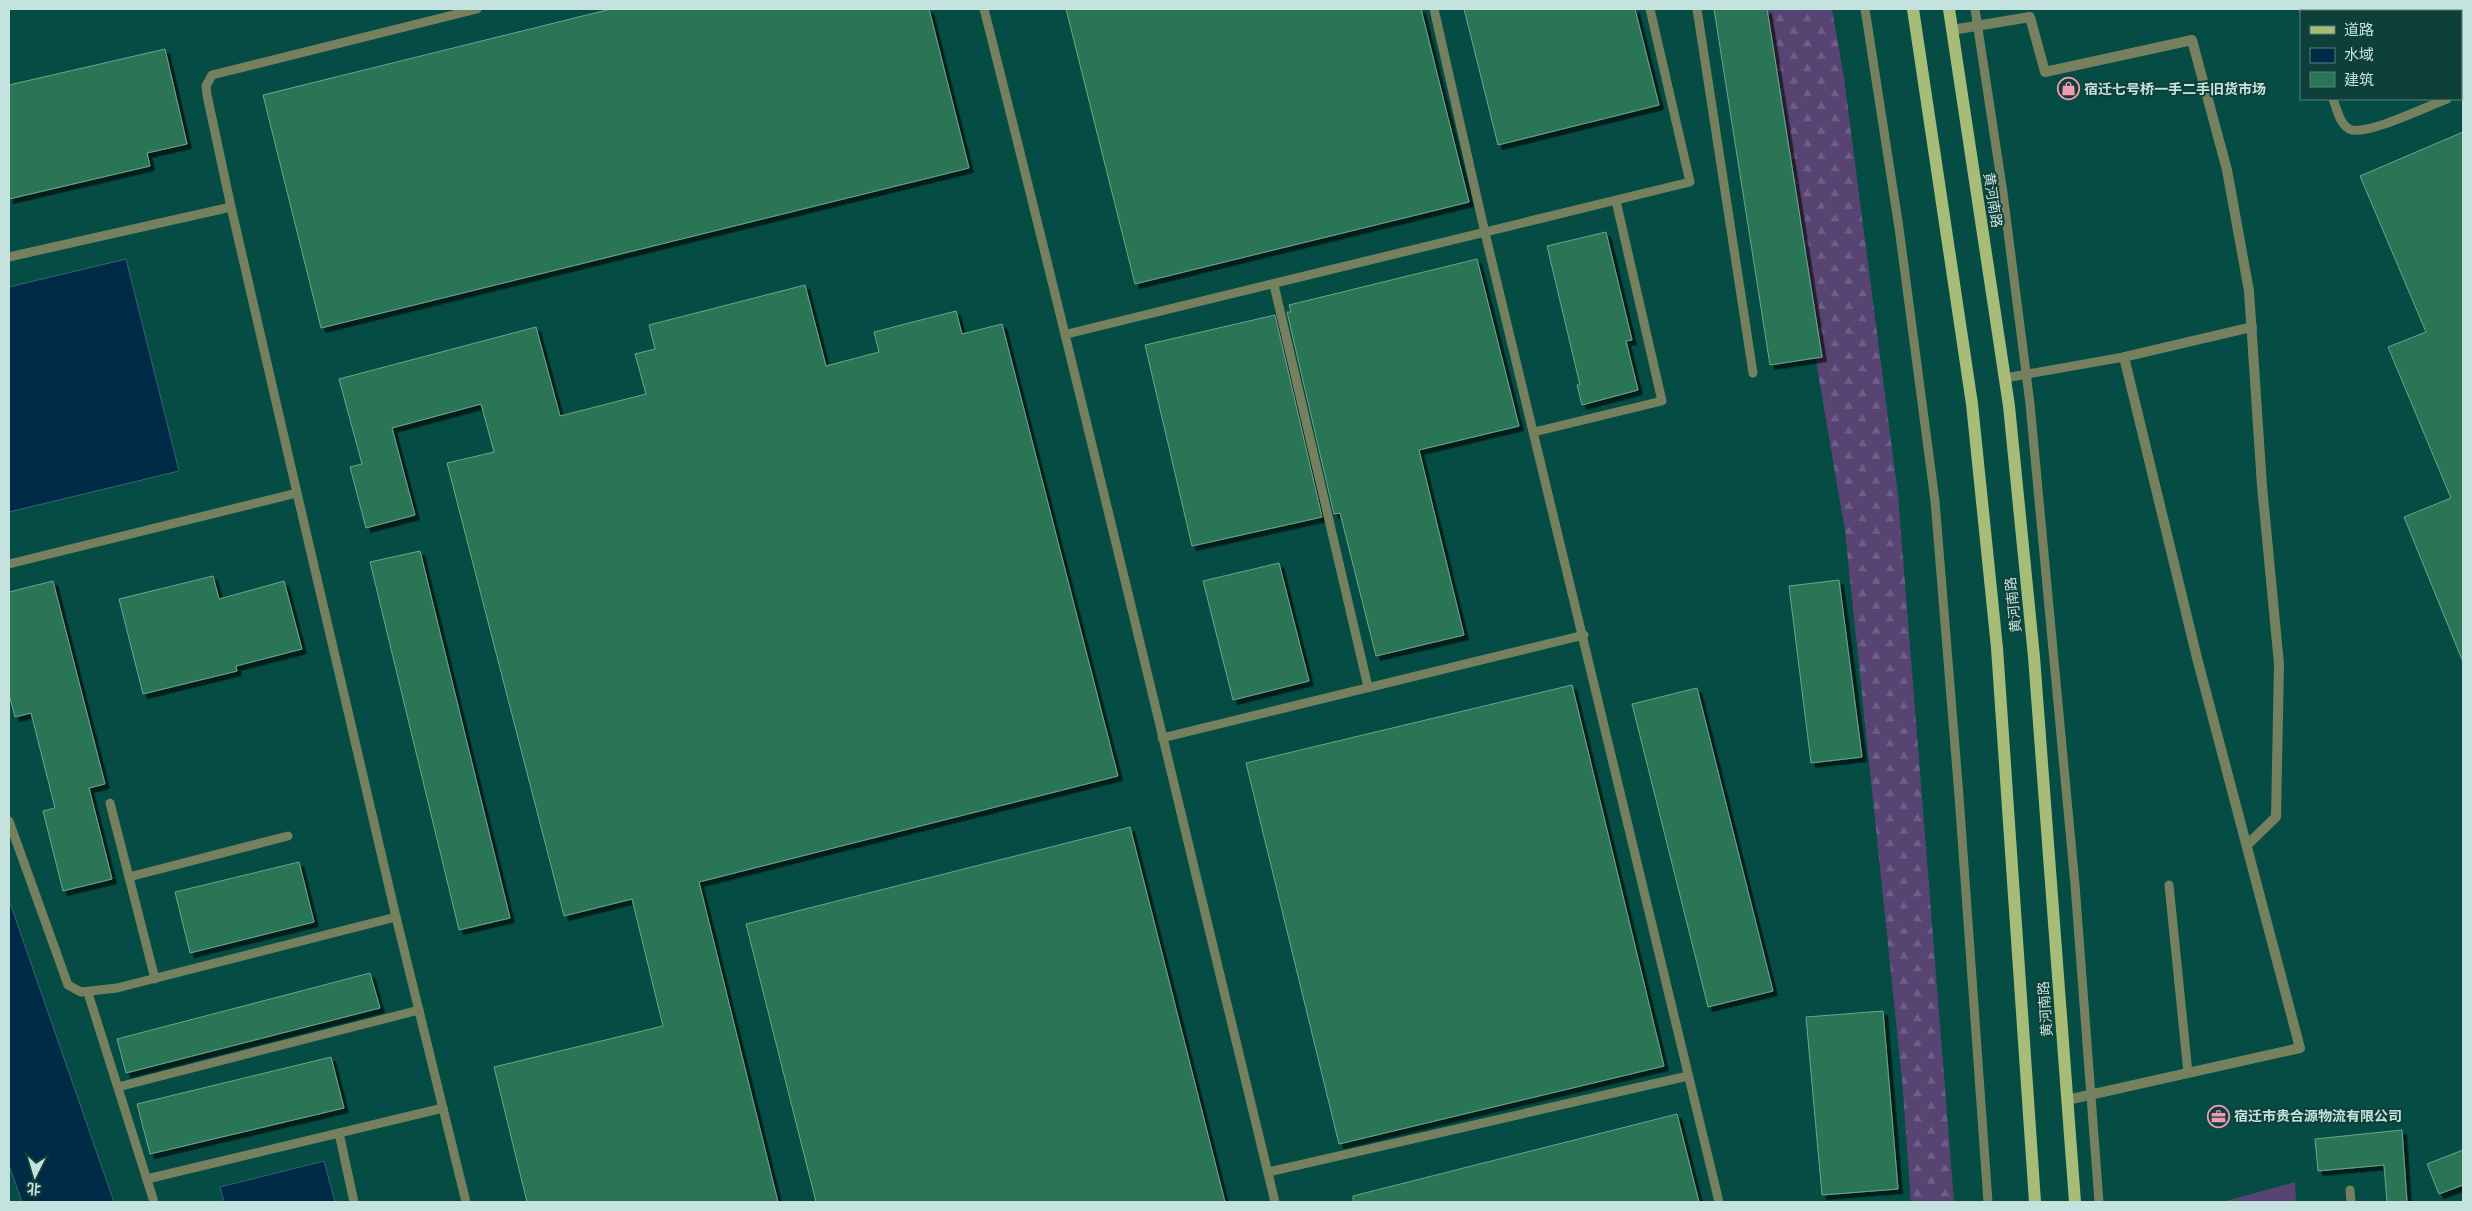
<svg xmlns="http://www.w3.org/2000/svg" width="2472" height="1211" viewBox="0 0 2472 1211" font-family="Mulish,'Noto Sans SC',sans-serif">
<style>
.green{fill:#584472}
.forest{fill:url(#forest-firs)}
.water{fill:#002b47;stroke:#3b6274}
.building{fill:#2a7556;stroke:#71a38b;filter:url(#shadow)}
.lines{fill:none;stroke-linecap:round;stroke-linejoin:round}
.lane{stroke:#75805e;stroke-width:9}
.street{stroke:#75805e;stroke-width:10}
.primary{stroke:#a6bc77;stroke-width:12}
.labels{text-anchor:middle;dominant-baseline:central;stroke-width:4;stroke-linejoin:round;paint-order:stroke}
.poi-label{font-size:14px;font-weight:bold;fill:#c5e3de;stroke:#0f3f39;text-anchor:start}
.street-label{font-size:14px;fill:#c5e3de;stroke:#0f3f39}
</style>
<defs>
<pattern id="forest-firs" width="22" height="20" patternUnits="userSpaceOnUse" patternTransform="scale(1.25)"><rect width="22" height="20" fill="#584472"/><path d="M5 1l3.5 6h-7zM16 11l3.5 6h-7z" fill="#6e5f86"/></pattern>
<filter id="shadow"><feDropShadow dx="4.5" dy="4.5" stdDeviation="0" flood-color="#0009"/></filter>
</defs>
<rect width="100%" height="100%" fill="#044c44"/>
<!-- green -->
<polygon class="green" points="2295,1182 2296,1202 2222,1202"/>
<!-- forest -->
<polygon class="forest" points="1756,9 1832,9 1844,78 1898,495 1954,1202 1911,1202 1902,1079 1845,531"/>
<!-- water -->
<g class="water">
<polygon points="126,259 179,471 9,512 9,287"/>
<polygon points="9,900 114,1202 22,1202 9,1165"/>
<polygon points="324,1161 335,1202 224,1202 220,1187"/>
</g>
<!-- building -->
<g class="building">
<polygon points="611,9 929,9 969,168 321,328 263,95"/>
<polygon points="1066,9 1421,9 1469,202 1135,284"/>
<polygon points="1464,9 1635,9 1659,105 1498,145"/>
<polygon points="1714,9 1767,9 1822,357 1770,365"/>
<polygon points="165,49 187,144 147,153 150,166 9,199 9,85"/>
<polygon points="2463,132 2463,662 2404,517 2451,498 2388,347 2426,332 2360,176"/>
<polygon points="1606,232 1632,340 1626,341 1638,390 1582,405 1577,385 1580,385 1547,246"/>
<polygon points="1477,259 1519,426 1419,450 1464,635 1376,656 1340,513 1334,514 1287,312 1291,312 1289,305"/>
<polygon points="805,285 826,366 879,352 874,332 956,311 962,334 1002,324 1118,776 699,882 778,1202 527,1202 494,1067 663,1026 632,899 564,916 447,463 494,452 481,404 392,428 415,515 366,528 350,467 362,464 339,379 536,327 560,416 646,394 635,354 655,349 649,325"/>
<polygon points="1275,315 1322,517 1192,546 1145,345"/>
<polygon points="420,551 510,918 459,930 370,562"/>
<polygon points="1279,563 1309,681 1233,700 1203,581"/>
<polygon points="213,576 219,599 284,581 302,649 236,666 237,671 143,694 119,599"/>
<polygon points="1839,580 1862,757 1811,763 1789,586"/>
<polygon points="53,581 105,784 89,788 112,879 63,891 43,811 55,808 31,713 15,717 9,694 9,592"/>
<polygon points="1572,685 1664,1066 1339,1144 1246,763"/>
<polygon points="1697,688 1773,991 1708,1007 1632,704"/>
<polygon points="1130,827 1225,1202 816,1202 746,924"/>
<polygon points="299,862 314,922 190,953 175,892"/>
<polygon points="370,973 380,1008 126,1073 117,1039"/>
<polygon points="1883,1011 1898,1189 1822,1195 1806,1017"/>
<polygon points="331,1057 344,1108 150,1154 137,1104"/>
<polygon points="1677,1114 1699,1202 1353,1202 1353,1196"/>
<polygon points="2402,1130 2407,1202 2387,1202 2384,1165 2318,1171 2315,1139"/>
<polygon points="2463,1150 2463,1185 2439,1194 2427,1164"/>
</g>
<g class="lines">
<!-- lane -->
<g class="lane">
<path d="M984 9C1085 406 1178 804 1275 1202"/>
<polyline points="1434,9 1485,233 1719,1202"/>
<polyline points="1697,9 1753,373"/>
<polyline points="1865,9 1899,228 1935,501 1959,796 1988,1202"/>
<polyline points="1975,9 2003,193 2030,404 2075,885 2099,1202"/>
<polyline points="2303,9 2304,11"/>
<polyline points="2351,11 2357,9"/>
<polyline points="2461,93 2463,92"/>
<path d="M2333 99C2337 109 2340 127 2352 130 2370 134 2428 106 2447 99"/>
<polyline points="231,207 207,95 206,86 212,75 477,9"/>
<polyline points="9,257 231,207 297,493 9,564"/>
<polyline points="1274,285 1368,687"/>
<polyline points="1067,334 1690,182 1650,9"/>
<polyline points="2005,378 2124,357"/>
<polyline points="1534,432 1662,401 1616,201"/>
<polyline points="297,493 396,917 466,1202"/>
<polyline points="1162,738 1584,635"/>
<polyline points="110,803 155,979"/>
<polyline points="9,821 68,985 81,992 117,988 396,917"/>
<polyline points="129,877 288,836"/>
<polyline points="2169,885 2188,1073"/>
<polyline points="88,993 154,1202"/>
<polyline points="118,1087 419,1010"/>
<polyline points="339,1133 354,1202"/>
<polyline points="1268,1172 1688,1076"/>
<polyline points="147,1179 443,1108"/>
<polyline points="2350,1190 2351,1202"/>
</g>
<!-- street -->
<g class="street">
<polyline points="1952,30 2030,17 2045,72 2192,40 2227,170 2249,291 2262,486 2279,664 2276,817 2247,845"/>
<polyline points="2067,1100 2300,1048 2197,658 2124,357 2252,327"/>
</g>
<!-- primary -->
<g class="primary">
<polyline points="1913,9 1972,404 1997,648 2035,1202"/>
<polyline points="1949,9 2009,406 2034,657 2075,1202"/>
</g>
</g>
<!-- icons -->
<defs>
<symbol id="shop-ring" viewBox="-11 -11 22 22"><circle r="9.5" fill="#0f3f39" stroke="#f19ab1" stroke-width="1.5"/><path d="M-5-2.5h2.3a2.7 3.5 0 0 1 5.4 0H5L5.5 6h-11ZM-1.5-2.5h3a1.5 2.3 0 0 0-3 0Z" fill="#f19ab1"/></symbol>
<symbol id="office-ring" viewBox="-11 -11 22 22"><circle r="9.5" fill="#0f3f39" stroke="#f19ab1" stroke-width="1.5"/><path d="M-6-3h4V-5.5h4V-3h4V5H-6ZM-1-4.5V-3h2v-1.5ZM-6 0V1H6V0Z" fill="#f19ab1"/></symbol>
</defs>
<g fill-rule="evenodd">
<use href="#shop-ring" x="2056" y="76" width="25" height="25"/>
<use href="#office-ring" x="2206" y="1104" width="25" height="25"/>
</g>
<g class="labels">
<!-- poi labels -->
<g class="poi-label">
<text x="2084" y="89">宿迁七号桥一手二手旧货市场</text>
<text x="2234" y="1116">宿迁市贵合源物流有限公司</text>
</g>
<!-- street labels -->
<g class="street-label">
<text transform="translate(1993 200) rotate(81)">黄河南路</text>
<text transform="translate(2013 605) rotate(-96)">黄河南路</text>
<text transform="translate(2045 1009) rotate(-94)">黄河南路</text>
</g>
</g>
<!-- border -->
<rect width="2472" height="1211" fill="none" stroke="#c5e3de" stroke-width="20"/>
<!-- legend -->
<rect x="2300" y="10" width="162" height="90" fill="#0f3f39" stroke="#58817b"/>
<rect x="2310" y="26" width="25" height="8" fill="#a6bc77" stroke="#58817b"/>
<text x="2344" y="35" font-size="15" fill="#c5e3de">道路</text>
<rect x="2310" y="48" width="25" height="15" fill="#002b47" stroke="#58817b"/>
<text x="2344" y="60" font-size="15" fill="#c5e3de">水域</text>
<rect x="2310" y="72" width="25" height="15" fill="#2a7556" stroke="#58817b"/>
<text x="2344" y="85" font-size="15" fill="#c5e3de">建筑</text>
<!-- north arrow -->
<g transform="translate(35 1176) rotate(185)" stroke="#0f3f39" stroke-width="4" paint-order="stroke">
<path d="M0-4L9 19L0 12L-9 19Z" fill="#c5e3de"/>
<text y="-8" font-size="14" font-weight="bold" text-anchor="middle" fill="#c5e3de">北</text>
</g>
</svg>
